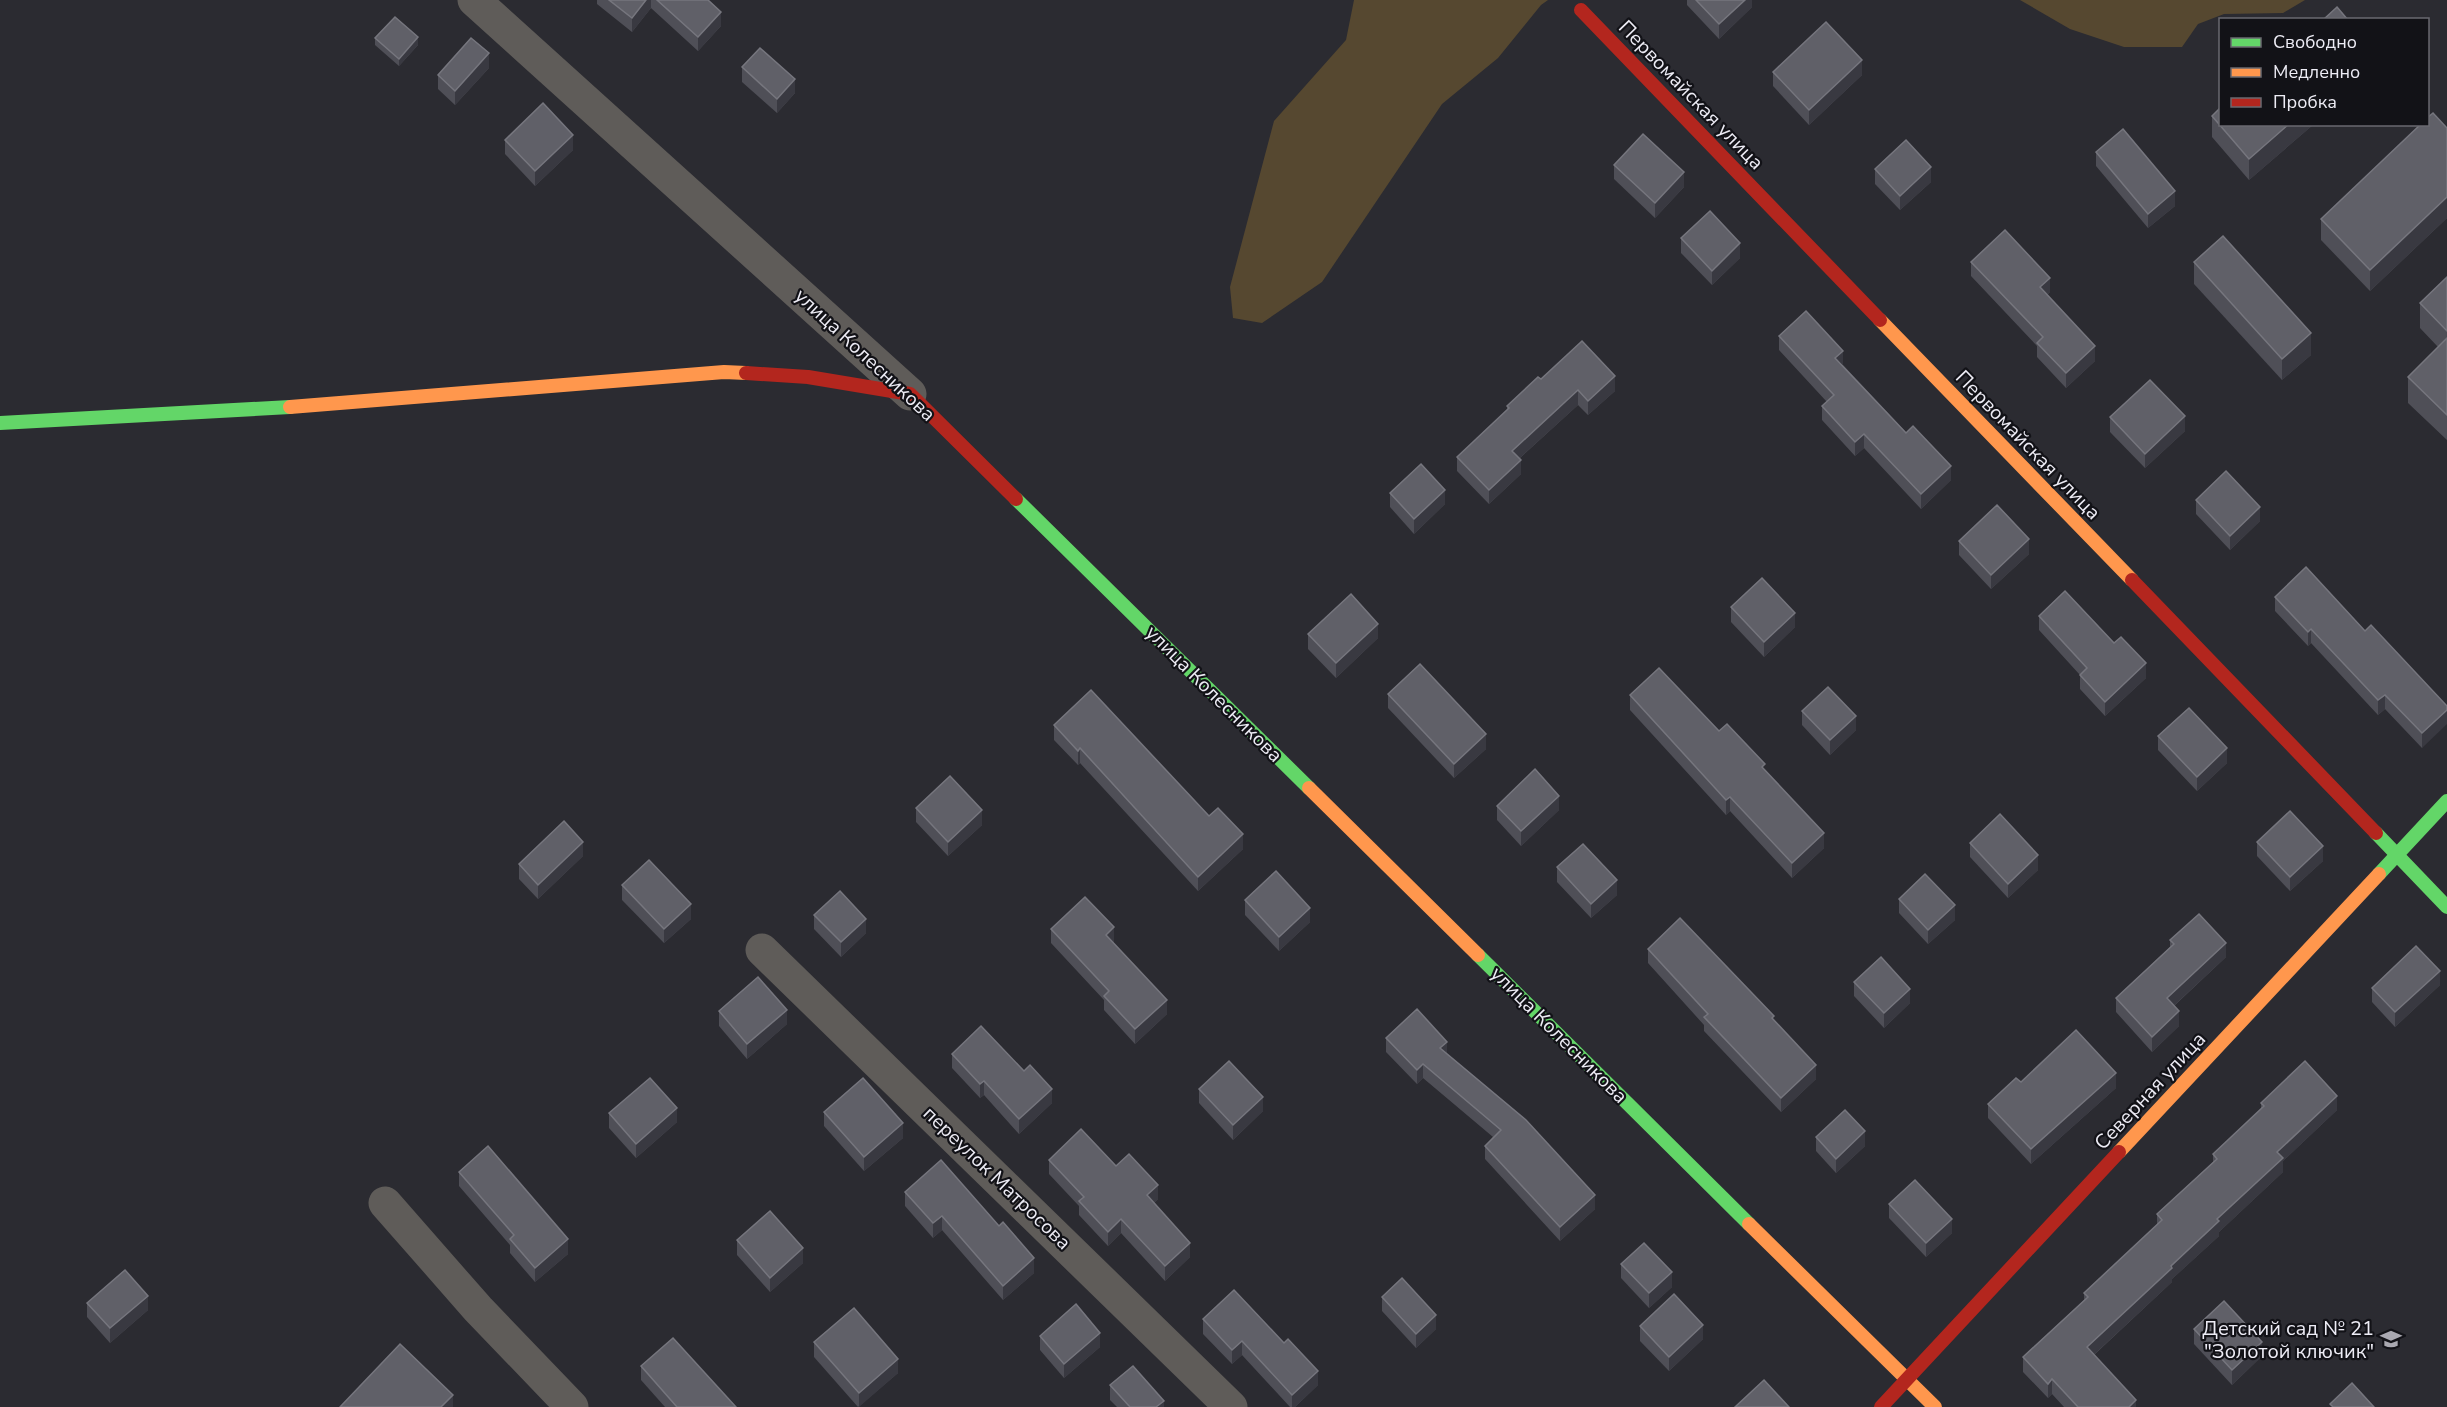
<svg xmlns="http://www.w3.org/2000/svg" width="2447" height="1407" viewBox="0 0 2447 1407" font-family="'Nunito Sans',sans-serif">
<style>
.green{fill:#564830}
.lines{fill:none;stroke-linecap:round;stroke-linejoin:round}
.street{stroke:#5f5c59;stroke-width:33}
.fast{stroke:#63d668;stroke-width:14}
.slow{stroke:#ff974d;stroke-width:14}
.jam{stroke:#b3261e;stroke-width:14}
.wall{fill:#4f4f57}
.shaded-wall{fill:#393941}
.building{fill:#606068;stroke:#76767e;stroke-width:1.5}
.labels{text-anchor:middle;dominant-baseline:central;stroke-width:4.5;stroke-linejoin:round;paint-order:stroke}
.street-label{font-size:20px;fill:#edecf5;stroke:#121217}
.poi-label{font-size:20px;fill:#edecf5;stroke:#121217;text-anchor:end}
</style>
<rect width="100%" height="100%" fill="#2b2b31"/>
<!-- green -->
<g class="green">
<polygon points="1354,0 1548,0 1541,5 1498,58 1442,104 1322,282 1262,323 1233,318 1230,287 1274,121 1346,40"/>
<polygon points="2020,0 2305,0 2283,13 2224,14 2198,24 2182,47 2124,47 2070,29"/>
</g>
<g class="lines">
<!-- street -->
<g class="street">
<polyline points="474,0 910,394"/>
<polyline points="762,950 1231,1407"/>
<polyline points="385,1203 478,1309 572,1407"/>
</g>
<!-- fast -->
<g class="fast">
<polyline points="0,423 290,407"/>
<polyline points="1016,499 1309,788"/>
<polyline points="2376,833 2447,907"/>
<polyline points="2379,874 2447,801"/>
<polyline points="1478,955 1749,1224"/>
</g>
<!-- slow -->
<g class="slow">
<polyline points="1880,320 2132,580"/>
<polyline points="290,407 724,372 746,373"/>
<polyline points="1309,788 1478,955"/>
<polyline points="2119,1152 2379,874"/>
<polyline points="1749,1224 1935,1407"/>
</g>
<!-- jam -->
<g class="jam">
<polyline points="1581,10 1880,320"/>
<polyline points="746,373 808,377 910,394 1016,499"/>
<polyline points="2132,580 2376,833"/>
<polyline points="1881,1407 2119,1152"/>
</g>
</g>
<!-- wall -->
<g class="wall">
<polygon points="597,0 708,0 721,26 698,51 651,8 632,32 597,4"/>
<polygon points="1687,0 1752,0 1752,7 1719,39 1687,5"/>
<polygon points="375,38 418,45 399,66 375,45"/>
<polygon points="742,67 795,93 777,113 742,82"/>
<polygon points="489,68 455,105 438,89 438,75"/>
<polygon points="1773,72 1862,75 1809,125 1773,86"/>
<polygon points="2212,116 2220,124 2314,124 2249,180 2212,137"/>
<polygon points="2447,128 2447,218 2370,291 2321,240 2321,219"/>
<polygon points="505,140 573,150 535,186 505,154"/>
<polygon points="2096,152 2175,206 2148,228 2096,166"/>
<polygon points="1614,165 1684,187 1655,218 1614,179"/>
<polygon points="1875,169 1931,182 1900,210 1875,184"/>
<polygon points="1681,238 1740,258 1712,285 1681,253"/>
<polygon points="1971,262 2050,292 2047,295 2095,361 2066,388 2037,357 2037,346 1971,276"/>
<polygon points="2194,262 2311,355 2282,380 2194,284"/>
<polygon points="2447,277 2447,440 2408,403 2408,377 2438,347 2420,328 2420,303"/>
<polygon points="1779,336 1843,365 1951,480 1921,509 1864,448 1855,456 1822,420 1822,406 1827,402 1779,350"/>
<polygon points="1541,379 1615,391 1588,415 1578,405 1520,458 1521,474 1489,504 1457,471 1457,457 1507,410 1507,406"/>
<polygon points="2110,417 2185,431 2145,468 2110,432"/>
<polygon points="1390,493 1445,504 1414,534 1390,507"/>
<polygon points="2196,500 2260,521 2230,550 2196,514"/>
<polygon points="1959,541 2029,554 1991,589 1959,555"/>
<polygon points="2275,597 2365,631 2447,706 2422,748 2385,709 2378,715 2311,643 2308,646 2275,611"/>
<polygon points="1731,607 1795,627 1764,657 1731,622"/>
<polygon points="2039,616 2146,678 2105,716 2080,689 2080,675 2039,630"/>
<polygon points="1308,634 1378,638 1336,678 1308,649"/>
<polygon points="1388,694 1486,749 1454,778 1388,708"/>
<polygon points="1630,695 1719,731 1765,770 1824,848 1792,878 1730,811 1726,815 1630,710"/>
<polygon points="1802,711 1856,730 1830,755 1802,725"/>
<polygon points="1054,725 1209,816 1243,849 1198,891 1080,763 1078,765 1054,740"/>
<polygon points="2158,736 2227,763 2197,791 2158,750"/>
<polygon points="1497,806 1559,810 1521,846 1497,820"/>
<polygon points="916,808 982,825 948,856 916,822"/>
<polygon points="2257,842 2323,861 2290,891 2257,856"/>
<polygon points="1970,843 2038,870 2008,898 1970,857"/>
<polygon points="583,856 538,899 519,879 519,864"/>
<polygon points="1557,867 1617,895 1591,918 1557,882"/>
<polygon points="622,885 691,919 664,943 622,900"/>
<polygon points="1899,899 1955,920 1928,944 1899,913"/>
<polygon points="1245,900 1310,922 1279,951 1245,915"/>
<polygon points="814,915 866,933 841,957 814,929"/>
<polygon points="1051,929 1114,942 1113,943 1167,1014 1135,1044 1104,1010 1104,1000 1051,943"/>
<polygon points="2170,940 2226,957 2174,1006 2179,1026 2152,1052 2116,1012 2116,998 2170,947"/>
<polygon points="1648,949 1774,1020 1816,1079 1781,1112 1704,1031 1704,1025 1648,963"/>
<polygon points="1854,982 1910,1003 1884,1028 1854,996"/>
<polygon points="2440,985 2395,1027 2372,1002 2372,988"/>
<polygon points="719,1011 787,1024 747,1059 719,1026"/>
<polygon points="1386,1038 1447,1054 1595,1209 1560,1241 1485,1159 1485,1146 1493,1137 1423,1078 1417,1084 1386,1052"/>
<polygon points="952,1054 1052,1103 1019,1134 984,1095 980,1098 952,1068"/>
<polygon points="2021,1082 2116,1088 2031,1164 1988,1118 1988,1104"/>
<polygon points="1199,1089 1263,1111 1233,1140 1199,1103"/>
<polygon points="2261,1103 2337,1110 2283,1161 2283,1172 2219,1232 2219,1236 2172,1279 2172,1282 2094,1355 2136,1407 2064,1407 2052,1394 2048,1398 2023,1372 2023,1357 2084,1300 2084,1293 2157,1225 2157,1214 2213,1162 2213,1154 2261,1109"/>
<polygon points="824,1112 903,1138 864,1171 824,1126"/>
<polygon points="609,1113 677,1122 636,1158 609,1128"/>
<polygon points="1816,1137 1865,1146 1836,1173 1816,1151"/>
<polygon points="1049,1160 1116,1166 1158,1199 1154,1203 1190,1257 1165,1281 1121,1233 1108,1246 1079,1215 1079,1206 1049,1174"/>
<polygon points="459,1172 568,1254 535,1282 510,1253 510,1245 459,1186"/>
<polygon points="905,1192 1034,1273 1003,1300 942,1230 933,1238 905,1206"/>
<polygon points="1889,1204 1952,1233 1926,1257 1889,1218"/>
<polygon points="737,1240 803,1263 770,1292 737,1255"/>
<polygon points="1621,1264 1672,1287 1649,1308 1621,1278"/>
<polygon points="1382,1297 1436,1329 1416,1348 1382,1311"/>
<polygon points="87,1303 148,1310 110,1343 87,1317"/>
<polygon points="1203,1319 1318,1385 1295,1407 1290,1407 1242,1355 1232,1364 1203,1334"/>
<polygon points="1640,1326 1703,1339 1669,1371 1640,1341"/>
<polygon points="2194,1329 2262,1356 2232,1385 2194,1344"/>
<polygon points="1040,1336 1100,1347 1064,1378 1040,1350"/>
<polygon points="814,1342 898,1373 858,1407 814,1357"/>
<polygon points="641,1366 736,1407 665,1407 641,1380"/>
<polygon points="1110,1385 1164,1407 1117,1407 1110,1400"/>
</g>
<!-- shaded-wall -->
<g class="shaded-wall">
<polygon points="646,0 651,0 651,8 632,32 632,18"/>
<polygon points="1745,0 1752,0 1752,7 1719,39 1719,24"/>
<polygon points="721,12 721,26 698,51 698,37"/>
<polygon points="418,37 418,45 399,66 399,59"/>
<polygon points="489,53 489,68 455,105 455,91"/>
<polygon points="1862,60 1862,75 1809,125 1809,110"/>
<polygon points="795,79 795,93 777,113 777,99"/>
<polygon points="2289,124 2314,124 2249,180 2249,159"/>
<polygon points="573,135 573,150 535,186 535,171"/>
<polygon points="1931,167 1931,182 1900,210 1900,196"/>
<polygon points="1684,172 1684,187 1655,218 1655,203"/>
<polygon points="2175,191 2175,206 2148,228 2148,214"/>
<polygon points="2447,197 2447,218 2370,291 2370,270"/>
<polygon points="1740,243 1740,258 1712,285 1712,271"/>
<polygon points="2050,278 2050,292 2040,302 2040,287"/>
<polygon points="2311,333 2311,355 2282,380 2282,359"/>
<polygon points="2095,346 2095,361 2066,388 2066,373"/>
<polygon points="1843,351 1843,365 1835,358"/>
<polygon points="1615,376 1615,391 1588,415 1588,401"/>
<polygon points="1578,390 1578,405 1512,465 1512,451"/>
<polygon points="2185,416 2185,431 2145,468 2145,454"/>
<polygon points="1864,434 1864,448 1855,456 1855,442"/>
<polygon points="1521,460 1521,474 1489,504 1489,490"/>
<polygon points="1951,466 1951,480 1921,509 1921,494"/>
<polygon points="1445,490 1445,504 1414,534 1414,519"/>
<polygon points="2260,507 2260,521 2230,550 2230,536"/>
<polygon points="2029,539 2029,554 1991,589 1991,575"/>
<polygon points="1795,613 1795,627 1764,657 1764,642"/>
<polygon points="1378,624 1378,638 1336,678 1336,663"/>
<polygon points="2311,629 2311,643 2308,646 2308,632"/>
<polygon points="2146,663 2146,678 2105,716 2105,702"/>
<polygon points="2385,695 2385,709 2378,715 2378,700"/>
<polygon points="2447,710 2447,724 2422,748 2422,733"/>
<polygon points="1856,716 1856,730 1830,755 1830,740"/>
<polygon points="1486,734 1486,749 1454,778 1454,764"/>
<polygon points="1080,748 1080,763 1078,765 1078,751"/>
<polygon points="2227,748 2227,763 2197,791 2197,777"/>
<polygon points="1559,796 1559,810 1521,846 1521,831"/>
<polygon points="1730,797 1730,811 1726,815 1726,800"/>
<polygon points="982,810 982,825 948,856 948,842"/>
<polygon points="1824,833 1824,848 1792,878 1792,863"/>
<polygon points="1243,834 1243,849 1198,891 1198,877"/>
<polygon points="583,842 583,856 538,899 538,885"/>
<polygon points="2323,846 2323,861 2290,891 2290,877"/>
<polygon points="2038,855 2038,870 2008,898 2008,884"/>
<polygon points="1617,880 1617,895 1591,918 1591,904"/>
<polygon points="691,904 691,919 664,943 664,929"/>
<polygon points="1955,905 1955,920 1928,944 1928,930"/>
<polygon points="1310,908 1310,922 1279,951 1279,937"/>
<polygon points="866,919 866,933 841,957 841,942"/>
<polygon points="1114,927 1114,942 1106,950 1106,935"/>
<polygon points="2226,943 2226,957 2167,1012 2167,998"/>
<polygon points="2440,971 2440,985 2395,1027 2395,1012"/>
<polygon points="1910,989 1910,1003 1884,1028 1884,1013"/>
<polygon points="1167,1000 1167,1014 1135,1044 1135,1029"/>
<polygon points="787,1010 787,1024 747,1059 747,1044"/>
<polygon points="2179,1011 2179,1026 2152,1052 2152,1037"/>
<polygon points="1447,1042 1447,1055 1440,1048"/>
<polygon points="1423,1064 1423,1078 1417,1084 1417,1070"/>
<polygon points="1816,1065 1816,1079 1781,1112 1781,1098"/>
<polygon points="2116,1073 2116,1088 2031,1164 2031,1149"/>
<polygon points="984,1081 984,1095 980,1098 980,1084"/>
<polygon points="1052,1089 1052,1103 1019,1134 1019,1119"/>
<polygon points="2337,1096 2337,1110 2283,1161 2283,1172 2219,1232 2219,1236 2172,1279 2172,1282 2087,1361 2087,1347 2171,1266 2217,1219 2277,1152"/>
<polygon points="1263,1097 1263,1111 1233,1140 1233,1125"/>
<polygon points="677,1108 677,1122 636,1158 636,1144"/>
<polygon points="903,1123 903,1138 864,1171 864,1157"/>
<polygon points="1865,1131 1865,1146 1836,1173 1836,1159"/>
<polygon points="1158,1185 1158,1199 1147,1210 1147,1195"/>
<polygon points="1595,1195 1595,1209 1560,1241 1560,1227"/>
<polygon points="942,1216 942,1230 933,1238 933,1223"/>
<polygon points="1121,1219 1121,1233 1108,1246 1108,1232"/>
<polygon points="1952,1219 1952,1233 1926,1257 1926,1243"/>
<polygon points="568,1239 568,1254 535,1282 535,1268"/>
<polygon points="1190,1243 1190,1257 1165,1281 1165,1266"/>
<polygon points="803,1248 803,1263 770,1292 770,1278"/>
<polygon points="1034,1258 1034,1273 1003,1300 1003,1286"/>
<polygon points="1672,1272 1672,1287 1649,1308 1649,1293"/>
<polygon points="148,1296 148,1310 110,1343 110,1328"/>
<polygon points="1436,1315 1436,1329 1416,1348 1416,1334"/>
<polygon points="1703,1325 1703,1339 1669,1371 1669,1357"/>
<polygon points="1100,1333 1100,1347 1064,1378 1064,1364"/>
<polygon points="1242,1341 1242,1355 1232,1364 1232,1350"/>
<polygon points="2262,1342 2262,1356 2232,1385 2232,1370"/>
<polygon points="898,1359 898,1373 859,1407 859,1393"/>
<polygon points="1318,1371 1318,1385 1295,1407 1292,1407 1292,1395"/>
<polygon points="2052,1379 2052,1394 2048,1398 2048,1384"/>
<polygon points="453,1395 453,1407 441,1407"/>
<polygon points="2136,1400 2136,1407 2129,1407"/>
<polygon points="1164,1401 1164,1407 1156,1407"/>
</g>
<!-- building -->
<g class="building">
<polygon points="609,0 646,0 632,18"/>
<polygon points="657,0 708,0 721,12 698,37"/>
<polygon points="1696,0 1745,0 1719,24"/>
<polygon points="2337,7 2348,20 2323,20"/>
<polygon points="395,17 418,37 399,59 375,38"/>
<polygon points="1826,22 1862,60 1809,110 1773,72"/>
<polygon points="471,38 489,53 455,91 438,75"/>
<polygon points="760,48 795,79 777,99 742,67"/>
<polygon points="543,103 573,135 535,171 505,140"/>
<polygon points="2220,108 2220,124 2289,124 2249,159 2212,116"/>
<polygon points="2433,113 2447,128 2447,197 2370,270 2321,219 2421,124 2427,124 2427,118"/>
<polygon points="2123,129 2175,191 2148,214 2096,152"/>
<polygon points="1643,134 1684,172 1655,203 1614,165"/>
<polygon points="1906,140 1931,167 1900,196 1875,169"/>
<polygon points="1710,211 1740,243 1712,271 1681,238"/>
<polygon points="2005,230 2050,278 2040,287 2095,346 2066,373 2037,343 2043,337 1971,262"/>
<polygon points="2223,236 2311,333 2282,359 2194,262"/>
<polygon points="2447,277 2447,331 2420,303"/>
<polygon points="1806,311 1843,351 1835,358 1906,433 1913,426 1951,466 1921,494 1864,434 1855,442 1822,406 1834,395 1779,336"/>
<polygon points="2447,338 2447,415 2408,377"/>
<polygon points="1582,341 1615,376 1588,401 1578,390 1512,451 1521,460 1489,490 1457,457 1509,408 1507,406 1538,377 1541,379"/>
<polygon points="2150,380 2185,416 2145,454 2110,417"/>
<polygon points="1421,464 1445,490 1414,519 1390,493"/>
<polygon points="2226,471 2260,507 2230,536 2196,500"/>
<polygon points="1997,505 2029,539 1991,575 1959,541"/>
<polygon points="2306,567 2365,631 2371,625 2447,706 2447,710 2422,733 2385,695 2378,700 2311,629 2308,632 2275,597"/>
<polygon points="1762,578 1795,613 1764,642 1731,607"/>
<polygon points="2065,591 2114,643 2121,637 2146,663 2105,702 2080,675 2087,668 2039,616"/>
<polygon points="1351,594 1378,624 1336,663 1308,634"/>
<polygon points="1420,664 1486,734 1454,764 1388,694"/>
<polygon points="1659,668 1719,731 1727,724 1765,764 1762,767 1824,833 1792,863 1730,797 1726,800 1630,695"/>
<polygon points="1828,687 1856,716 1830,740 1802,711"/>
<polygon points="1091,690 1209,816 1218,808 1243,834 1198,877 1080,748 1078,751 1054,725"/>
<polygon points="2189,708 2227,748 2197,777 2158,736"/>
<polygon points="1535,769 1559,796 1521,831 1497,806"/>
<polygon points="950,776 982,810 948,842 916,808"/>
<polygon points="2290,811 2323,846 2290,877 2257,842"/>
<polygon points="2000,814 2038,855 2008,884 1970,843"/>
<polygon points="564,821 583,842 538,885 519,864"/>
<polygon points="1583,844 1617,880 1591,904 1557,867"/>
<polygon points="649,860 691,904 664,929 622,885"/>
<polygon points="1276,871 1310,908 1279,937 1245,900"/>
<polygon points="1925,874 1955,905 1928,930 1899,899"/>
<polygon points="840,891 866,919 841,942 814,915"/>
<polygon points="1085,897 1114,927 1106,935 1167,1000 1135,1029 1104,996 1109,991 1051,929"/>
<polygon points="2199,914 2226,943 2167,998 2179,1011 2152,1037 2116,998 2174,944 2170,940"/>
<polygon points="1680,918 1774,1016 1772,1018 1816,1065 1781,1098 1704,1017 1708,1014 1648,949"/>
<polygon points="2416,946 2440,971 2395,1012 2372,988"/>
<polygon points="1881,957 1910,989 1884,1013 1854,982"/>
<polygon points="758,977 787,1010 747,1044 719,1011"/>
<polygon points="1417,1009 1447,1042 1440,1048 1526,1120 1595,1195 1560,1227 1485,1146 1501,1130 1423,1064 1417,1070 1386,1038"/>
<polygon points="981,1026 1024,1071 1030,1065 1052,1089 1019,1119 984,1081 980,1084 952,1054"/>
<polygon points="2076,1030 2116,1073 2031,1149 1988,1104 2016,1078 2021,1082"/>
<polygon points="1229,1061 1263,1097 1233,1125 1199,1089"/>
<polygon points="2305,1061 2337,1096 2277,1152 2283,1158 2217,1219 2219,1221 2171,1266 2172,1268 2087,1347 2136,1400 2129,1407 2078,1407 2052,1379 2048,1384 2023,1357 2088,1297 2084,1293 2162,1220 2157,1214 2217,1159 2213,1154 2264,1106 2261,1103"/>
<polygon points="650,1078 677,1108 636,1144 609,1113"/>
<polygon points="863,1078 903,1123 864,1157 824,1112"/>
<polygon points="1845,1110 1865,1131 1836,1159 1816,1137"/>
<polygon points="1081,1129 1116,1166 1129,1154 1158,1185 1147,1195 1190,1243 1165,1266 1121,1219 1108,1232 1079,1201 1084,1197 1049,1160"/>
<polygon points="488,1146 568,1239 535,1268 510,1239 514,1235 459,1172"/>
<polygon points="941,1160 999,1226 1003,1222 1034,1258 1003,1286 942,1216 933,1223 905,1192"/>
<polygon points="1915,1180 1952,1219 1926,1243 1889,1204"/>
<polygon points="770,1211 803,1248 770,1278 737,1240"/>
<polygon points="1644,1243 1672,1272 1649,1293 1621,1264"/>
<polygon points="125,1270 148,1296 110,1328 87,1303"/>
<polygon points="1402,1278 1436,1315 1416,1334 1382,1297"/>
<polygon points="1234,1290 1284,1343 1288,1339 1318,1371 1292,1395 1242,1341 1232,1350 1203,1319"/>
<polygon points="1674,1294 1703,1325 1669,1357 1640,1326"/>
<polygon points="2224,1301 2262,1342 2232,1370 2194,1329"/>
<polygon points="1076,1304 1100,1333 1064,1364 1040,1336"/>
<polygon points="854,1308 898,1359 859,1393 814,1342"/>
<polygon points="673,1338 736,1407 677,1407 641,1366"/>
<polygon points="400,1344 453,1395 441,1407 340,1407"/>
<polygon points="1133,1366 1164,1401 1156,1407 1130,1407 1110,1385"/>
<polygon points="1764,1380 1789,1407 1735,1407"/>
<polygon points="2352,1383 2374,1407 2333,1407 2330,1404"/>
</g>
<!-- icons -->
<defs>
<symbol id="school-bare" viewBox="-9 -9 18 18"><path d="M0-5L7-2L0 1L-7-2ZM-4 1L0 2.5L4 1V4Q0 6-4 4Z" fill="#a9a8b0" stroke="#121217" stroke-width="2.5" paint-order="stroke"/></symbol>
</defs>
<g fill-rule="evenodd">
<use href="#school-bare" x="2376" y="1324" width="30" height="30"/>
</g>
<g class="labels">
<!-- street labels -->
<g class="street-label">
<text transform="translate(1691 95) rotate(46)">Первомайская улица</text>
<text transform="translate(865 355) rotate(43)">улица Колесникова</text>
<text transform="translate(2028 445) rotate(46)">Первомайская улица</text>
<text transform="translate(1214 694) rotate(45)">улица Колесникова</text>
<text transform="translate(1559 1035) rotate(45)">улица Колесникова</text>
<text transform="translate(2150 1091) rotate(-47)">Северная улица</text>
<text transform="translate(997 1178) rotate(44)">переулок Матросова</text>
</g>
<!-- poi labels -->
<g class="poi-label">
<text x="2374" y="1328">Детский сад № 21<tspan x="2374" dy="23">"Золотой ключик"</tspan></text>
</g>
</g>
<!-- legend -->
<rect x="2219" y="18" width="210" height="108" fill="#121217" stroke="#6a6970" stroke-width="1.5"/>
<rect x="2231" y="38" width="30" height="9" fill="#63d668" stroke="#6a6970" stroke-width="1.5"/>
<text x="2273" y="48" font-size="18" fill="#edecf5">Свободно</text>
<rect x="2231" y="68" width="30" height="9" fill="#ff974d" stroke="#6a6970" stroke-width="1.5"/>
<text x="2273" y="78" font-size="18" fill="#edecf5">Медленно</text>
<rect x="2231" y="98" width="30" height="9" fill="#b3261e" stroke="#6a6970" stroke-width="1.5"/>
<text x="2273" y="108" font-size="18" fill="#edecf5">Пробка</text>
</svg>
